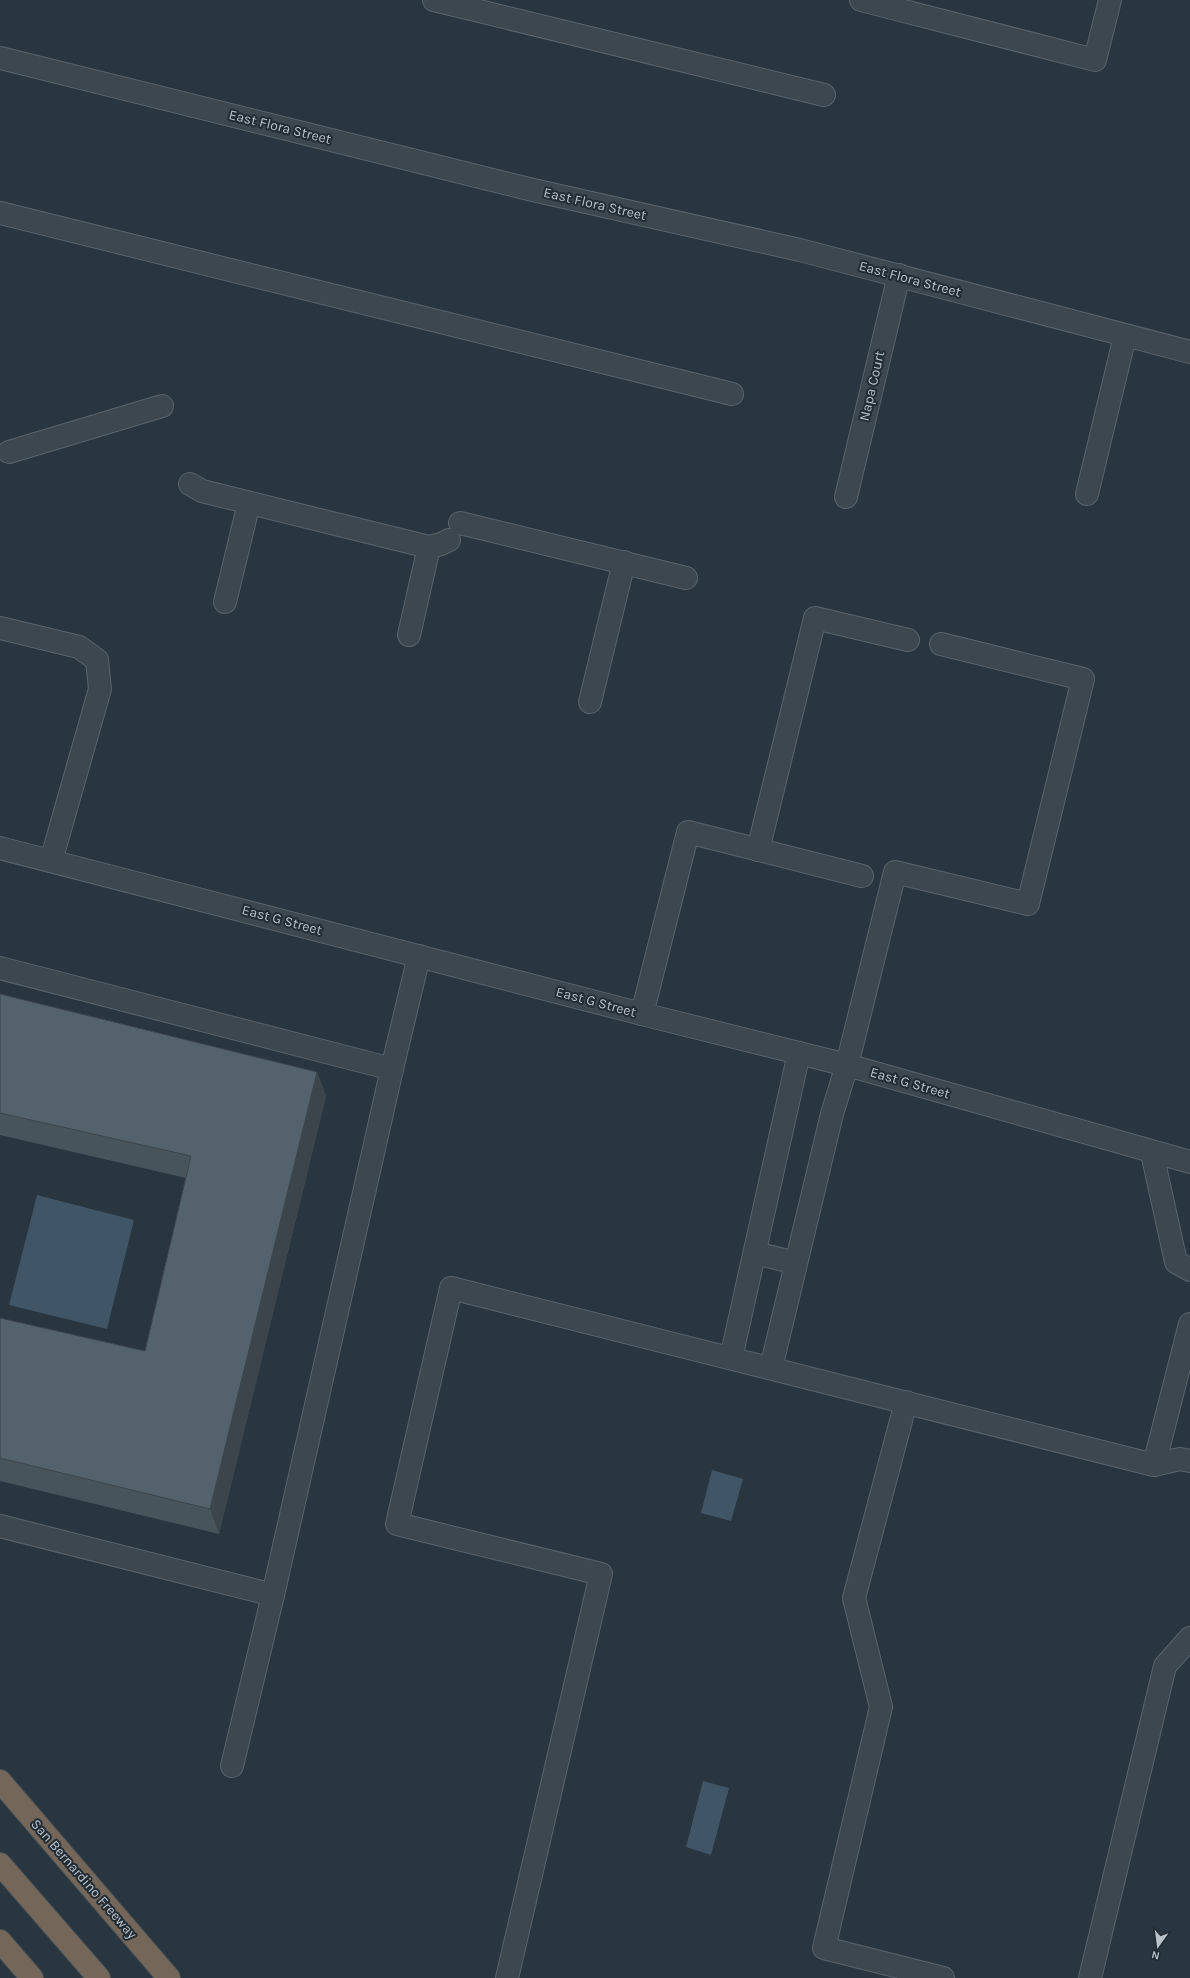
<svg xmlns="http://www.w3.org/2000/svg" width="1190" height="1978" viewBox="0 0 1190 1978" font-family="Karla,sans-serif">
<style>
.water{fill:#405566}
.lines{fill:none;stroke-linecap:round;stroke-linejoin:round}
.minor-casing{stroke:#5a646c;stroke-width:24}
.highway-casing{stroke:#475159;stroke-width:24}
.minor{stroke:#3c474f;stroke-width:22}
.highway{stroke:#74675a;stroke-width:22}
.wall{fill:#48545c}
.shaded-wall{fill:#3b454b}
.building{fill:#54626b;stroke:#3b454b}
.labels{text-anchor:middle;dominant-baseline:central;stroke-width:4;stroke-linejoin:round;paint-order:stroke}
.street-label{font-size:14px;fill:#b9c1c9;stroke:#212c34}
</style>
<rect width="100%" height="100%" fill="#29353f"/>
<!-- water -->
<g class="water">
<polygon points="37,1195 134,1220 107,1329 9,1305"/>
<polygon points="712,1470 743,1479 731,1521 701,1513"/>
<polygon points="703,1781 729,1788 711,1855 686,1847"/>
</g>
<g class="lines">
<defs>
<g id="minor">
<polyline points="434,0 824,95"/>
<polyline points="861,0 1095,60 1110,0"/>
<polyline points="0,58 533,190 800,250 1190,352"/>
<polyline points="0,213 732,394"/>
<polyline points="9,452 162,406"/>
<polyline points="190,484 202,491 429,547 441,544 449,540"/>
<polyline points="1087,494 1125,336"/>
<polyline points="846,497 899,275"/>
<polyline points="460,523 686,578"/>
<polyline points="225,602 249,503"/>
<polyline points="0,628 79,647 97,660 100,689 51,861"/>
<polyline points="409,635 429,547"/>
<polyline points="590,702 624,562"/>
<polyline points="0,848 642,1014 847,1065 1190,1162"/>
<polyline points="758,850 815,618 908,640"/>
<polyline points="0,968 392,1069 273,1595 0,1526"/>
<polyline points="642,1014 688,832 862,876"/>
<polyline points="392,1069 419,956"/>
<polyline points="1152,1153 1176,1262 1190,1270"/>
<polyline points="755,1253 796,1263"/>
<polyline points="731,1358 799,1053"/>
<polyline points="771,1368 832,1114 847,1065 895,872 1028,904 1083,679 941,644"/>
<polyline points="906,1402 854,1598 881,1707 824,1948 943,1978"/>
<polyline points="1154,1465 1190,1324"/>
<polyline points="232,1766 273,1595"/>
<polyline points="507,1978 601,1574 397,1524 451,1288 1154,1465 1180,1459 1190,1461"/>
<polyline points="1090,1978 1165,1666 1190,1638"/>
</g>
<g id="highway">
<polyline points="0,1781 169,1978"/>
<polyline points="0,1864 99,1978"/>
<polyline points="0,1941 32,1978"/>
</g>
</defs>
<!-- minor casing -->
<use href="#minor" class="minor-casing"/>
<!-- highway casing -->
<use href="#highway" class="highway-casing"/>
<!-- minor -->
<use href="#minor" class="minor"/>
<!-- highway -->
<use href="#highway" class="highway"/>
</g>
<!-- wall -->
<polygon class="wall" points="0,994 317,1072 326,1096 219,1534 0,1481 0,1318 145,1351 186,1178 0,1135"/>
<!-- shaded-wall -->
<polygon class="shaded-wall" points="317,1072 326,1096 219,1534 210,1509"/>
<!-- building -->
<polygon class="building" points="0,994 317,1072 210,1509 0,1458 0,1318 145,1351 191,1156 0,1113"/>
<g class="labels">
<!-- street labels -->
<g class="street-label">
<text transform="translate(280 127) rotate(14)">East Flora Street</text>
<text transform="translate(595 204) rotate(13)">East Flora Street</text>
<text transform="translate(910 279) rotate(15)">East Flora Street</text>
<text transform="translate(872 386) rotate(-77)">Napa Court</text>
<text transform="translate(282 920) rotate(15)">East G Street</text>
<text transform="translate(596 1002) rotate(15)">East G Street</text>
<text transform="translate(910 1083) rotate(16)">East G Street</text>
<text transform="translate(84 1879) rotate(49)">San Bernardino Freeway</text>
</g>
</g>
<!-- north arrow -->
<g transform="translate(1158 1946) rotate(194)" stroke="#212c34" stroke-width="3" paint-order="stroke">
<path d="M0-3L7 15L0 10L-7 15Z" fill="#b9c1c9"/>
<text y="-6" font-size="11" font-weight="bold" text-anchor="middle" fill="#b9c1c9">N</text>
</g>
</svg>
